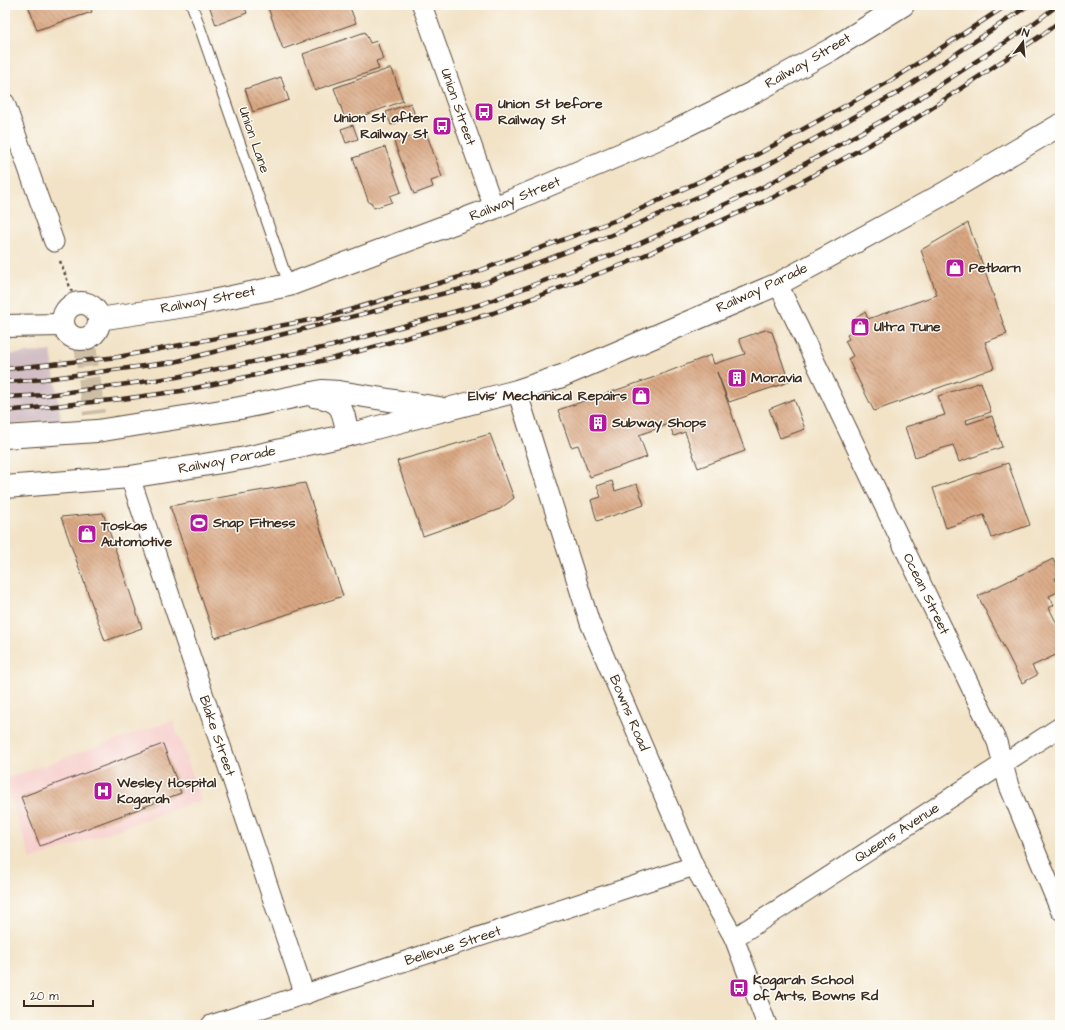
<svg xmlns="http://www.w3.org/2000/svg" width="1065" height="1030" viewBox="0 0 1065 1030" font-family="'Architects Daughter',sans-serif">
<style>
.built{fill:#f7d0ce}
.railway{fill:#d2bec4}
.building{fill:url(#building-back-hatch)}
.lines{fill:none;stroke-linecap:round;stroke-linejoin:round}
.secondary-tunnel{stroke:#cdbea5;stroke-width:22;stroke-dasharray:22 11;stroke-linecap:butt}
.service-casing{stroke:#564637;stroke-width:12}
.minor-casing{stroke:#564637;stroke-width:21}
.secondary-casing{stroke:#564637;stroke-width:24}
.path{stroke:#564637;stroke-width:2.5;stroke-dasharray:3 3;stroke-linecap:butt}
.service{stroke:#fff;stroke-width:10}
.minor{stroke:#fff;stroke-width:19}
.secondary{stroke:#fff;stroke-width:22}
.rail-casing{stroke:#3b2a1e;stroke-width:4.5}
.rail{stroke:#fdfcf7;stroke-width:3;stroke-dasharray:9;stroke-linecap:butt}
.labels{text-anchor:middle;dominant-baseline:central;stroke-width:3;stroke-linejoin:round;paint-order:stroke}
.street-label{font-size:14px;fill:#3b2a1e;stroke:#fdfcf7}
.poi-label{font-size:14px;font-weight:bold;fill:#3b2a1e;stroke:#fdfcf7;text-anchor:start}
</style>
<defs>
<pattern id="building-back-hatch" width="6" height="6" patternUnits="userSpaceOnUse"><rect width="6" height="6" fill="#d9a783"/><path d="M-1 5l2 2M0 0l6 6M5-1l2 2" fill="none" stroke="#b1886b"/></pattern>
</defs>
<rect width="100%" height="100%" fill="#fdfcf7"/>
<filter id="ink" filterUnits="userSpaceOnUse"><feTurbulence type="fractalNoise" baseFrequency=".025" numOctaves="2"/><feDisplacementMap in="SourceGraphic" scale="8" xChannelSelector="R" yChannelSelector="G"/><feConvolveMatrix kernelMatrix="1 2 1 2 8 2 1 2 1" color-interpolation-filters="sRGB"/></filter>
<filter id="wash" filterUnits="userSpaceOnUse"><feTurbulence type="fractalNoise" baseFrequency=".012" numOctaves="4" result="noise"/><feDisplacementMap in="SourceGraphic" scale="16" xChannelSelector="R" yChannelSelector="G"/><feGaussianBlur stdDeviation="0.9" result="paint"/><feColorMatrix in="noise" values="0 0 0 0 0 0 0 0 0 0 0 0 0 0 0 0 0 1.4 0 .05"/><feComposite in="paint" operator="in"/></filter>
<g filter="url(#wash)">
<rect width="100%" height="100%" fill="#f2e3c7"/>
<!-- built -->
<polygon class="built" points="173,720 201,800 31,860 5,779"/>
<!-- railway -->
<polygon class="railway" points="51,351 61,420 5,425 5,355"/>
<g id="blocks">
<!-- building -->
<g class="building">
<polygon points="28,5 89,5 92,12 37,30"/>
<polygon points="209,5 244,5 247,13 216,25"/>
<polygon points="267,5 349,5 356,23 283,49"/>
<polygon points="365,32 370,43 377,41 383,59 376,61 379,69 315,90 303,54"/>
<polygon points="388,69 392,69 403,101 354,119 354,118 346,121 334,88"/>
<polygon points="281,77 289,100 253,112 245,89"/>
<polygon points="411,103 415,116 391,125 386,112"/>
<polygon points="353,125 358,139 346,143 341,129"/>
<polygon points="426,132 442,177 431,181 433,187 414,194 394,142"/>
<polygon points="385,147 401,192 390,196 392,202 374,208 371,202 369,203 353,158"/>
<polygon points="968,223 1007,334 985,342 994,368 874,411 848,359 853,356 845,341 849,339 847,335 852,332 853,322 860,314 865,312 868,319 937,295 921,250"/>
<polygon points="765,330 772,332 789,382 729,402 717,372 745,451 698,468 685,432 674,436 669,424 639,435 647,457 590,477 578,445 571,447 558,410 652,378 711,355 714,364 745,354 739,339"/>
<polygon points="981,382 991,412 966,420 967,424 992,416 1002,447 959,462 953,445 915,457 905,427 945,415 938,396"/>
<polygon points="794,399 805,429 780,438 769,409"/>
<polygon points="490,434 514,498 500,509 423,536 397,461"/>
<polygon points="1008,463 1030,525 992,538 984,515 946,528 933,488"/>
<polygon points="612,481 615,491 637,484 644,505 597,521 591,500 601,497 597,486"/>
<polygon points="305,483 343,596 215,638 170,506"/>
<polygon points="103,513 142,628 105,641 61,517"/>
<polygon points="1053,559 1060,574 1060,576 1055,578 1060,591 1049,596 1054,605 1049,608 1060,630 1060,653 1032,666 1037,675 1022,683 978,596"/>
<polygon points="163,744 181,793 40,846 21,797"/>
</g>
</g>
</g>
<g filter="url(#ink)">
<use href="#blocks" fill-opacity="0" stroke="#564637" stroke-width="1"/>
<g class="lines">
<!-- secondary-tunnel -->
<polyline class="secondary-tunnel" points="85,345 94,414"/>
<defs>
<polyline id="service" points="192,5 289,285"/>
<g id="minor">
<polyline points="422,5 494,208"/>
<polyline points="5,103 54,242"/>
<polyline points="778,284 997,742 1009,786 1060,910"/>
<polyline points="517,391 590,623 694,866 734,938 767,1025"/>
<polyline points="130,477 305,995"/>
<polyline points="734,938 1060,727"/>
<polyline points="211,1025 694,866"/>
</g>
<g id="secondary">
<circle cx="81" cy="321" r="18"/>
<polyline points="99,319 198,304 289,285 494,208 671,133 754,92 832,49 903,5"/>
<polyline points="5,326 63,325"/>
<path d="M314 396C344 400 342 409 348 435"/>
<polyline points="5,437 97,431 240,408 322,391 339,392 439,408"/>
<polyline points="5,487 130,477 246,458 348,435 517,391 562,376 778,284 938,197 1060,125"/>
</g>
</defs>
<!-- service casing -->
<use href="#service" class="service-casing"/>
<!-- minor casing -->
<use href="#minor" class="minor-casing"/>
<!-- secondary casing -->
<use href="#secondary" class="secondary-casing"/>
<!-- path -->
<polyline class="path" points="60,261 76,303"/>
<!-- service -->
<use href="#service" class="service"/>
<!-- minor -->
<use href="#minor" class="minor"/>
<!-- secondary -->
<use href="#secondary" class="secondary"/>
<defs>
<g id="rail">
<polyline points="5,369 118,357 326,317 473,273 619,219 756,155 892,80 1007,5"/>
<polyline points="5,382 45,379 174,362 481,284 622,231 762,168 899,92 1029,5"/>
<polyline points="5,397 47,395 120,385 177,377 332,346 482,304 573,270 630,248 767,185 903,109 1030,26 1058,5"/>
<polyline points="5,411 122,399 181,391 335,358 493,313 627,263 774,197 912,121 1042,35 1060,21"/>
</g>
</defs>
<!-- rail casing -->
<use href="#rail" class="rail-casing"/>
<!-- rail -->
<use href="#rail" class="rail"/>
</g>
</g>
<!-- icons -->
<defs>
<symbol id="bus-square" viewBox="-11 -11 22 22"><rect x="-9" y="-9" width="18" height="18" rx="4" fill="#b5179e" stroke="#fdfcf7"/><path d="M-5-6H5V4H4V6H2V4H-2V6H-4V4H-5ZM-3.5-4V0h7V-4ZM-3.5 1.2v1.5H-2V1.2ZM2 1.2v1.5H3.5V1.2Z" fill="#fff"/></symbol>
<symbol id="shop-square" viewBox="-11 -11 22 22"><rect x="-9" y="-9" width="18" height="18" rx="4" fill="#b5179e" stroke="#fdfcf7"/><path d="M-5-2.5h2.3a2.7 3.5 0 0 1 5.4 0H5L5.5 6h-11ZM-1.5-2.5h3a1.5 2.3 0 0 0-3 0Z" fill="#fff"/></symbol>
<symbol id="building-square" viewBox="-11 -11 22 22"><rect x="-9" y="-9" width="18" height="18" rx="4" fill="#b5179e" stroke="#fdfcf7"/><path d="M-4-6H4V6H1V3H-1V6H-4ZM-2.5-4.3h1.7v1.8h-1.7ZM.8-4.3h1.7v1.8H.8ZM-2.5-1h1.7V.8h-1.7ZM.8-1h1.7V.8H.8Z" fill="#fff"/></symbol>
<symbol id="stadium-square" viewBox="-11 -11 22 22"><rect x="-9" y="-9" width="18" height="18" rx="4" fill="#b5179e" stroke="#fdfcf7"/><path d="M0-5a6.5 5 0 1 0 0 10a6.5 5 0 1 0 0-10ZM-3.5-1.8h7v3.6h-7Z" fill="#fff"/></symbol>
<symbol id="hospital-square" viewBox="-11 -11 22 22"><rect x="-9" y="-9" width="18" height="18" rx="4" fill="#b5179e" stroke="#fdfcf7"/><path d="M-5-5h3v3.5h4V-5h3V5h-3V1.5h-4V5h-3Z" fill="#fff"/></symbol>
</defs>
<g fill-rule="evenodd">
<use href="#bus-square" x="473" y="101" width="22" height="22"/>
<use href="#bus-square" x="431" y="115" width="22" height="22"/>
<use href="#shop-square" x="944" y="257" width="22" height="22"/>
<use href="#shop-square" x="849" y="316" width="22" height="22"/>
<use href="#building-square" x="726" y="367" width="22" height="22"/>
<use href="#shop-square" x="630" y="385" width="22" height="22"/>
<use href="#building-square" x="587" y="412" width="22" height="22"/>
<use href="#stadium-square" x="188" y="512" width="22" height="22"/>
<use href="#shop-square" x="76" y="523" width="22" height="22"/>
<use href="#hospital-square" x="92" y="780" width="22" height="22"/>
<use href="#bus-square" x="728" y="977" width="22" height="22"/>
</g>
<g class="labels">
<!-- street labels -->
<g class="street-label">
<text transform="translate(808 61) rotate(-30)">Railway Street</text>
<text transform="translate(458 107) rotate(71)">Union Street</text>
<text transform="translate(254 140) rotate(71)">Union Lane</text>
<text transform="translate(515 199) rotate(-22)">Railway Street</text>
<text transform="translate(762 288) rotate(-25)">Railway Parade</text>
<text transform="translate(208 300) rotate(-11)">Railway Street</text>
<text transform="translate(227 460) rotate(-11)">Railway Parade</text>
<text transform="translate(926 594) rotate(64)">Ocean Street</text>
<text transform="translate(629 713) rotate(67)">Bowns Road</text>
<text transform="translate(217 736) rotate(71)">Blake Street</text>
<text transform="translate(897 833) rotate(-33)">Queens Avenue</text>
<text transform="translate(453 946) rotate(-18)">Bellevue Street</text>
</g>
<!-- poi labels -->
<g class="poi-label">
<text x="498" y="104">Union St before<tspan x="498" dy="16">Railway St</tspan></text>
<text x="428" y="118" text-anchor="end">Union St after<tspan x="428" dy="16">Railway St</tspan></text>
<text x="969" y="268">Petbarn</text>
<text x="874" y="327">Ultra Tune</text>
<text x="751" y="378">Moravia</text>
<text x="627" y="396" text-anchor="end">Elvis' Mechanical Repairs</text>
<text x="612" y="423">Subway Shops</text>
<text x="213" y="523">Snap Fitness</text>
<text x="101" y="526">Toskas<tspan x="101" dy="16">Automotive</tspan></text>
<text x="117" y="783">Wesley Hospital<tspan x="117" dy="16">Kogarah</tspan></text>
<text x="753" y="980">Kogarah School<tspan x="753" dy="16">of Arts, Bowns Rd</tspan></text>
</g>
</g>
<!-- margin -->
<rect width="1065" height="1030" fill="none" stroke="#fdfcf7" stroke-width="20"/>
<!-- north arrow -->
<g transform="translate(1023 42) rotate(16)" stroke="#fdfcf7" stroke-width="3" paint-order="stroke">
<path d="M0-3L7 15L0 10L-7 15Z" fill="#3b2a1e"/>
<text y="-6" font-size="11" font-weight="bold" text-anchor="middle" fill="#3b2a1e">N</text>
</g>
<!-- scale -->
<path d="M24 1000v6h69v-6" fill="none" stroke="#3b2a1e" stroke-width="2"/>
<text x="30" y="1000" font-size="12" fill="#3b2a1e" stroke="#fdfcf7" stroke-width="3" paint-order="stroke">20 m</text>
</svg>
